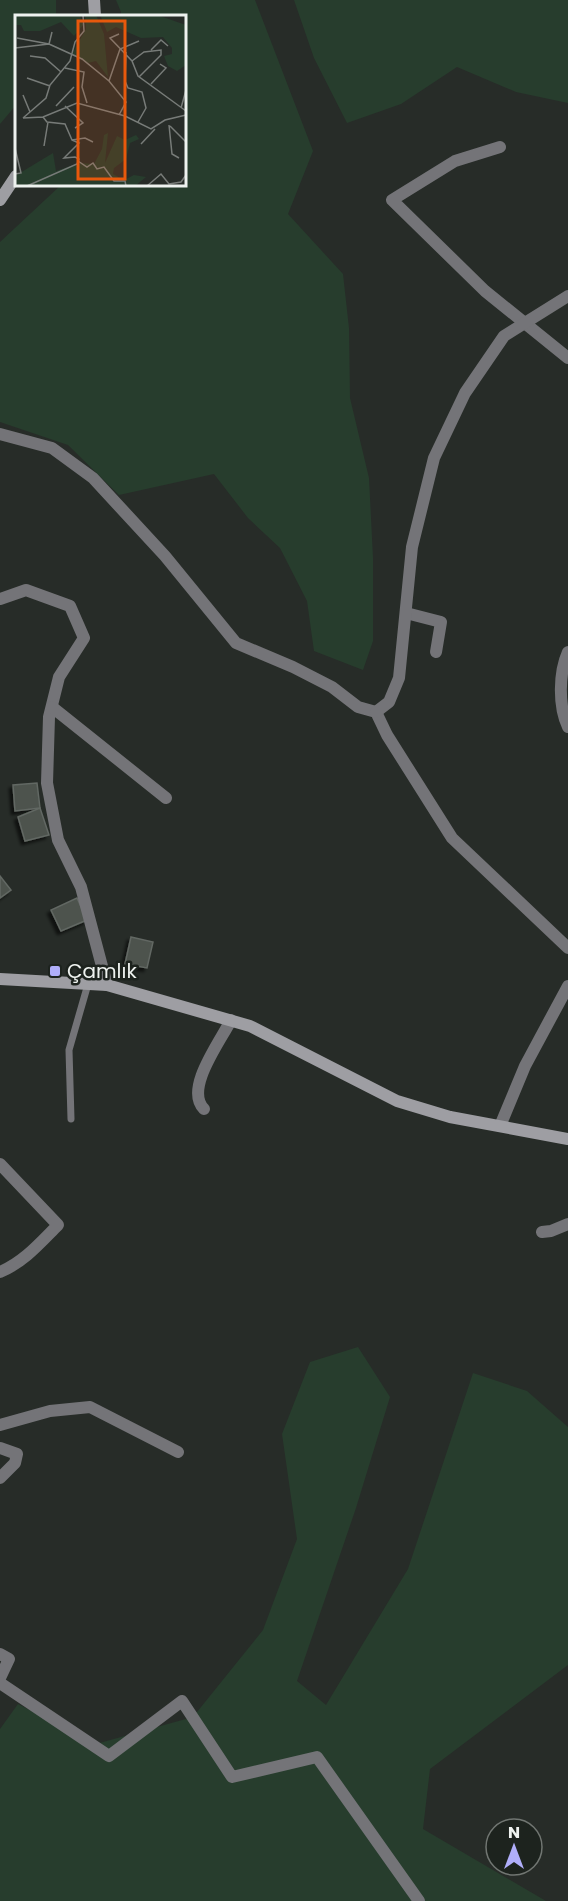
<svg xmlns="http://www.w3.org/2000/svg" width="568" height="1901" viewBox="0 0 568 1901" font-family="Poppins,sans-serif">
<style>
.green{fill:#273d2d}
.building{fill:#4d534e;stroke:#626863;stroke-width:1.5;filter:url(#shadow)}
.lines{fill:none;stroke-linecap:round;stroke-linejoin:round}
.lane{stroke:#747478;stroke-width:7}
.street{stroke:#747478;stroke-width:12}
.secondary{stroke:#9e9ea3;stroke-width:12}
.poi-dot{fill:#b0aefa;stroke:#1d231e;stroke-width:2}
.labels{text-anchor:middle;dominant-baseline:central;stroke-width:5;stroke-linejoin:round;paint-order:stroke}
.poi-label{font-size:20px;fill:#eef2ef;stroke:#1d231e;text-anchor:start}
.inset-road{fill:none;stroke:#777b78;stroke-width:1.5}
.view{fill:#e8590c;fill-opacity:0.15;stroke:#e8590c;stroke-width:3}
.inset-edge{fill:none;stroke:#eef2ef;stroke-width:3}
</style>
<defs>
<filter id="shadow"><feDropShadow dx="-3.5" dy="3.5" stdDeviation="1.5" flood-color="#0009"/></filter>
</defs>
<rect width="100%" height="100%" fill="#272c28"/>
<!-- green -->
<g class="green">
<polygon points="0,0 56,0 56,16 16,16 16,105 0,124"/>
<polygon points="116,0 255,0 313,151 288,214 343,274 349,328 350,398 369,478 373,558 373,641 363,670 314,651 307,601 280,548 248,518 214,474 119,495 68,445 0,422 0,242 61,185 184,184 184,16 121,16 121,12"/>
<polygon points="294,0 568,0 568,103 516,92 457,67 401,104 347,123 314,58"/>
<polygon points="358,1347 390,1397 356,1508 297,1681 326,1705 408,1569 473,1373 527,1391 568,1427 568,1665 430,1769 423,1829 546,1901 0,1901 0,1729 18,1704 96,1744 193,1717 263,1630 297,1539 282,1434 310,1362"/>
</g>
<!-- building -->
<g class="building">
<polygon points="37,783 40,808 15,811 13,785"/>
<polygon points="40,808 49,835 25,841 18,817"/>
<polygon points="0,876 11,890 0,898"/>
<polygon points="77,898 87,920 61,931 51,910"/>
<polygon points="131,937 153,942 147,968 125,964"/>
</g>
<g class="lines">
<!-- lane -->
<polyline class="lane" points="71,1119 69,1050 88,984"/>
<!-- street -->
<g class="street">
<polyline points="500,147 455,161 392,200 485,291 568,358"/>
<polyline points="0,434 52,448 93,478 165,556 236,643 293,667 332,687 358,707 376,712 387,735 452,838 568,948"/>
<polyline points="0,599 26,590 70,606 84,638 59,677 49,717 47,783 58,840 81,887 107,985"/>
<polyline points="406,613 441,622 436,652"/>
<path d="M568 652C559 672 558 706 568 727"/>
<polyline points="52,707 166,798"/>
<polyline points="376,712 389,702 399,678 412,547 434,458 465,393 504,336 568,296"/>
<path d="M204 1109C184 1089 220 1042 231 1020"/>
<polyline points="500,1126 525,1066 568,986"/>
<path d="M0 1164 58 1225C40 1243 24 1262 0 1272"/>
<polyline points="542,1232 551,1231 568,1224"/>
<polyline points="0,1425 50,1411 90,1407 178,1452"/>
<polyline points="0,1448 17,1454 15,1463 0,1478"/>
<polyline points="0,1654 9,1659 0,1678"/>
<polyline points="0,1683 109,1756 182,1701 232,1777 317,1757 419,1901"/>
</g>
<!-- secondary -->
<g class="secondary">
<polyline points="94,0 95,16"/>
<polyline points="0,200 16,176"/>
<polyline points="0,979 107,985 250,1026 397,1101 450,1117 568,1139"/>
</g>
</g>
<!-- markers -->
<rect class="poi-dot" x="49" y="965" width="12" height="12" rx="3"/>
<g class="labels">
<!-- poi labels -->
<g class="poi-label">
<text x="67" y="971">Çamlık</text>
</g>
</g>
<!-- overview -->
<g transform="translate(15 15)">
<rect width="171" height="171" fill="#272c28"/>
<path d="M0 0H65L68 10 59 21 46 7 25 16H9L6 10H0ZM70 0H81L89 19 93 62 81 46 73 48 57 39 71 14ZM85 0H142L171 10V50L162 56 153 51 149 41 157 39V33L148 22 126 23 101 12 92 17ZM93 118 90 148 102 121 110 125 121 120 124 124 115 128 111 144 99 153 98 159 109 165 119 160 131 162 120 171H0V161L38 138 41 156 64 148 79 149 87 134 89 120Z" fill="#273d2d"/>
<path class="inset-road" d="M37 17 34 29 67 44 94 66 111 87 104 100M104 19 95 23 117 46 123 61 171 96M0 33 34 29 2 23M136 35 146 25 153 31M111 37 110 66 113 73 127 77 131 93 123 107M15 41 30 43 46 57M117 46 129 37 146 35V40L124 62M50 53 69 57 67 72 72 88M12 63 35 71M94 66 105 34 124 26M136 69 151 53 145 49M8 80 15 97M41 91 59 72M50 91 68 108 60 113M166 93 171 75M28 102 32 107 50 109 57 125 70 123 78 127M8 103 28 102 62 88 110 101 136 114 150 105 171 100M8 103 31 83 35 70 55 46 60 27 69 16 68 0M154 110 157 139 164 143M155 111 171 127M126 129 140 114M29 131 33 107M0 133 6 158 0 159M63 146 72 152 78 148 82 154 89 152 99 166H110L111 171M12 171 62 149 64 144 60 142 49 143 64 128 57 125M132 171 146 159 154 169 166 167 171 160"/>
<path class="view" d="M63 6H110V164H63Z"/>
<rect width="171" height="171" class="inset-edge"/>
</g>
<!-- north arrow -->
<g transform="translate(514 1847)"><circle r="28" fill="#1d231e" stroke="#717672" stroke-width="1.5"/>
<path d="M0-4.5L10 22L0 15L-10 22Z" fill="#b0aefa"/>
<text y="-9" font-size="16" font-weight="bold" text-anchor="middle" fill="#eef2ef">N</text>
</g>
</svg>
